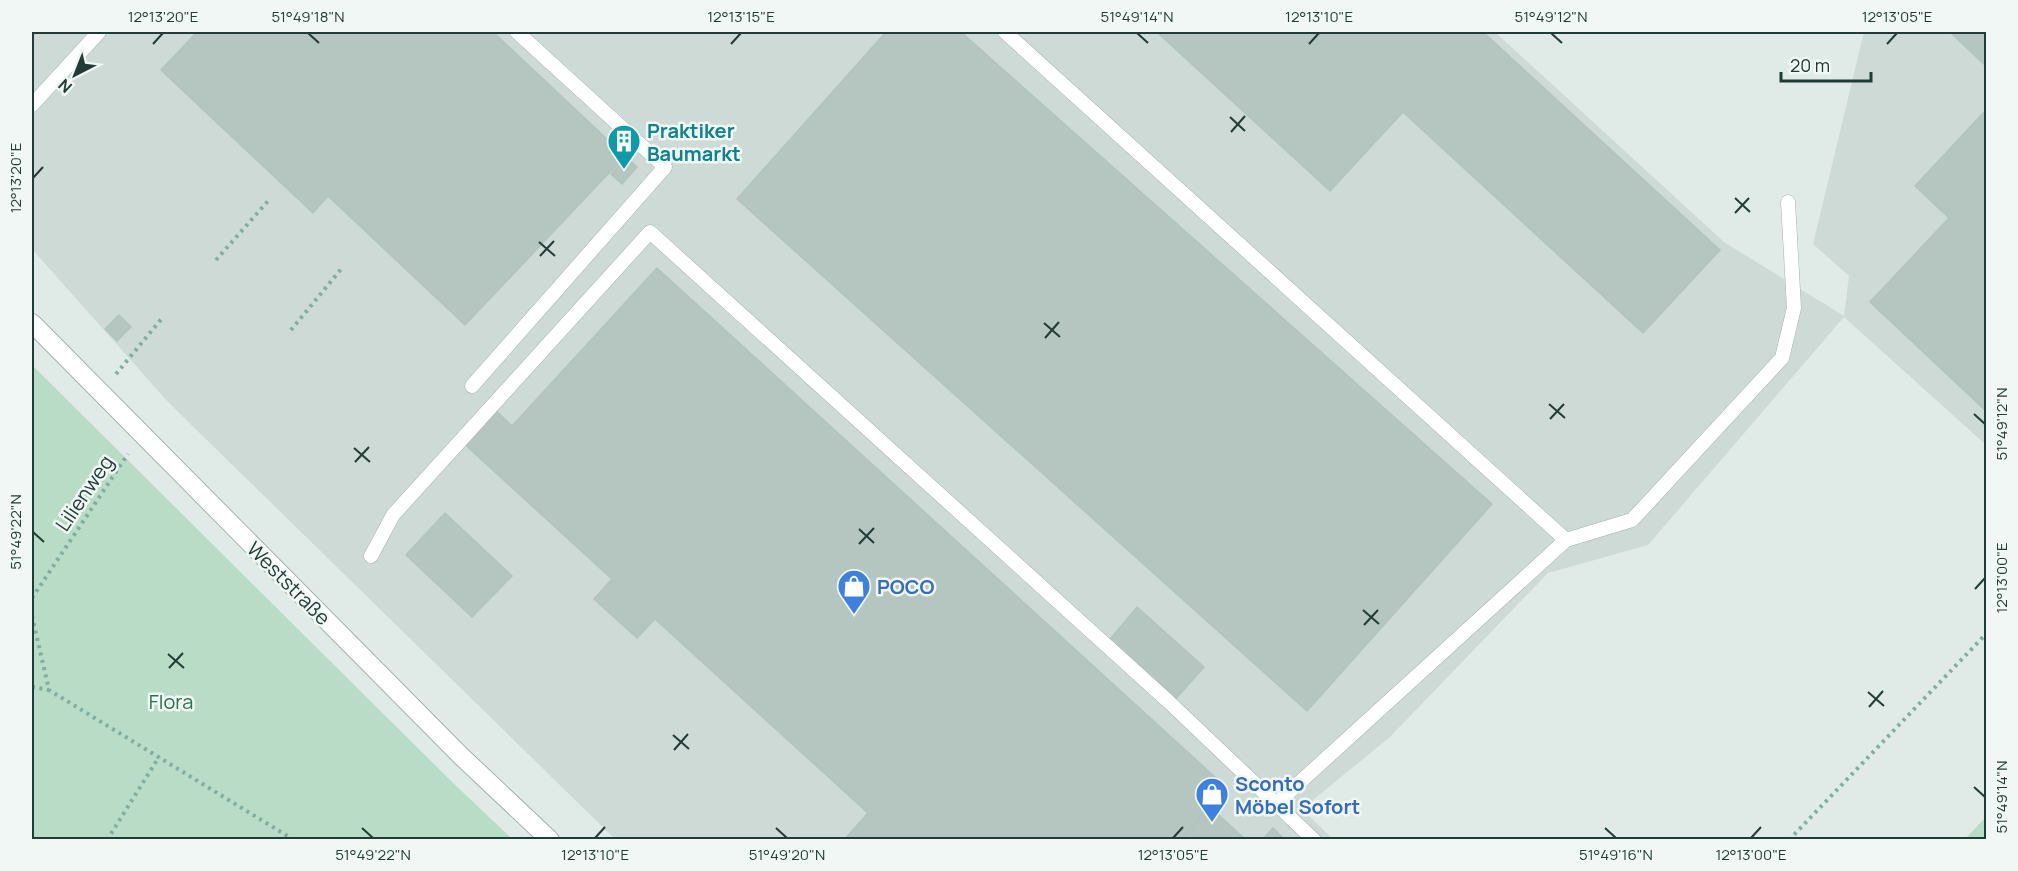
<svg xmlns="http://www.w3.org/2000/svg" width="2018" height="871" viewBox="0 0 2018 871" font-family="Manrope,sans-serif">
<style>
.built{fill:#cedad6}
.green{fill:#b8dcc5}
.building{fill:#b5c5c0;stroke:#b2c4be;stroke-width:1.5}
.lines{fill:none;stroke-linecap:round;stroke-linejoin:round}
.service-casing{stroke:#a3b3ae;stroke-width:15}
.tertiary-casing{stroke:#a3b3ae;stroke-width:20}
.path{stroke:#80aea3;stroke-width:4;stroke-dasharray:3 4.5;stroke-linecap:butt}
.service{stroke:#fff;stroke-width:14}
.tertiary{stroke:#fff;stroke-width:18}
.ticks{fill:none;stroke:#213b36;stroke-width:2}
.labels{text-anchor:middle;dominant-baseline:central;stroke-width:5;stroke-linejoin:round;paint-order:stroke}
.culture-label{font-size:20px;font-weight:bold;fill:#0d838f;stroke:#f0f7f4;text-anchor:start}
.street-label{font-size:20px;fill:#213b36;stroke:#f0f7f4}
.shop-label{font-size:20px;font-weight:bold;fill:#366cbe;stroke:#f0f7f4;text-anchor:start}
.park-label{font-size:20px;fill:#2b714c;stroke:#f0f7f4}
.neatline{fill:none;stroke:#213b36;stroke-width:2}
.ticks-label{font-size:15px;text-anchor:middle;fill:#213b36}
</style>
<rect width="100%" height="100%" fill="#e0ebe7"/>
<!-- built -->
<polygon class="built" points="32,32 1495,32 1724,242 1844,316 1849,276 1813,244 1864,32 1986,32 1986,445 1844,317 1648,545 1548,573 1390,737 1302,809 1333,839 615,839 169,403 32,249"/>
<!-- green -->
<g class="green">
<polygon points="32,365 449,779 512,839 32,839"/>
<polygon points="1986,817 1986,839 1965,839"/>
</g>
<!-- building -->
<g class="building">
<polygon points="197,32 493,32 625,156 465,325 328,196 313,213 161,70"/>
<polygon points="886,32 961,32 1492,504 1307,711 737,199"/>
<polygon points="1157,32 1483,32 1720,250 1643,333 1403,112 1330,191"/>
<polygon points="1950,32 1986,32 1986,66"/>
<polygon points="1986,110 1986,411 1870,302 1949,218 1915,186"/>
<polygon points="626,157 637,167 622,184 611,174"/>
<polygon points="657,268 1227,788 1180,840 844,840 868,813 655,619 637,638 594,599 612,579 461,441 492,407 512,426"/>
<polygon points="119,315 131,327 117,341 105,329"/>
<polygon points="445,513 512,576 472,617 406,555"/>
<polygon points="1137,607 1204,667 1173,702 1107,643"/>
<polygon points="1210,807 1246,840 1180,840"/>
<polygon points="1273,828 1285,840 1262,840"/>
</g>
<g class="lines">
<defs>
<g id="service">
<polyline points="1005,32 1566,540"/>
<polyline points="32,105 99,32"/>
<polyline points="472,386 665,167 517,32"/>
<polyline points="371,556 393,515 650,232 1169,702 1314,840"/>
<polyline points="1277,803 1566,540 1632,520 1782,358 1794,308 1788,202"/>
</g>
<polyline id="tertiary" points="32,323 461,756 550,840"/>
</defs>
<!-- service casing -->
<use href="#service" class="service-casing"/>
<!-- tertiary casing -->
<use href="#tertiary" class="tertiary-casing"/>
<!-- path -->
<g class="path">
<polyline points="216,260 268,201"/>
<polyline points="291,330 342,268"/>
<polyline points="116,374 163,317"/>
<polyline points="32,598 128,454"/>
<polyline points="32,616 49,690 294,840"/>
<polyline points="32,687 49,690"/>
<polyline points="107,840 159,757"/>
<polyline points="1789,840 1985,635"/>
</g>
<!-- service -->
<use href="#service" class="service"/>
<!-- tertiary -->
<use href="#tertiary" class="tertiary"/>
</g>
<!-- ticks -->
<path class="ticks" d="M308 33 319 43M1137 33 1148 43M1551 33 1562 43M153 44 163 33M731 44 741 33M1309 44 1319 33M1887 44 1897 33M1230 117 1245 131M1231 132 1245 116M33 178 43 167M1735 198 1750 212M1735 213 1749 198M539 242 555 256M540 256 554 241M1044 323 1060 337M1045 338 1059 322M1549 404 1565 418M1974 414 1985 424M1550 419 1564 404M354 448 370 462M355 462 369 447M859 529 874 543M33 532 44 542M859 544 874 528M1975 589 1985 578M1363 610 1379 624M1364 625 1378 610M168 654 184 668M169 668 183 653M1868 692 1884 706M1869 707 1883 691M673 735 689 749M674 750 688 734M1974 787 1985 797M362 828 373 838M776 828 787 838M1605 828 1616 838M595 838 605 827M1173 838 1183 827M1751 838 1761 827"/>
<!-- icons -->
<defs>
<symbol id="building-pin" viewBox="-11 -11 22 30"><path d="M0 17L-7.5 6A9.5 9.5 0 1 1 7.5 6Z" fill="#0f9aa8" stroke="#f0f7f4"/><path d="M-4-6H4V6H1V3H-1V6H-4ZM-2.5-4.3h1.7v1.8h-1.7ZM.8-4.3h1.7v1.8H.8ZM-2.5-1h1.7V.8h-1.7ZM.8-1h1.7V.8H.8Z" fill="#fff"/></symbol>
<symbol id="shop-pin" viewBox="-11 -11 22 30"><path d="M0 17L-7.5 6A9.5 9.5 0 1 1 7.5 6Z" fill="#3f7fe0" stroke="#f0f7f4"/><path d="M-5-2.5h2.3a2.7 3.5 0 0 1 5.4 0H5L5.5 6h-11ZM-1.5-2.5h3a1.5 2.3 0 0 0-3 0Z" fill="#fff"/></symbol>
</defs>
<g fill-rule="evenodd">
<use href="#building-pin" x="605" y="122" width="38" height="52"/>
<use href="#shop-pin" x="835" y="567" width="38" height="52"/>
<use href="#shop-pin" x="1193" y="775" width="38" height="52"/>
</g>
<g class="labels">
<!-- culture labels -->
<g class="culture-label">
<text x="647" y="130">Praktiker<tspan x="647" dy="23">Baumarkt</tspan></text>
</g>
<!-- street labels -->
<g class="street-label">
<text transform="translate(84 493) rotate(-56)">Lilienweg</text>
<text transform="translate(289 583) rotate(45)">Weststraße</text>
</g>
<!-- shop labels -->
<g class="shop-label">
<text x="877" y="586">POCO</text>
<text x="1235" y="783">Sconto<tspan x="1235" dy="23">Möbel Sofort</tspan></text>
</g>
<!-- park labels -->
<g class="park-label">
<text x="171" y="701">Flora</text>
</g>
</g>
<!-- border -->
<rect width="2018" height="871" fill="none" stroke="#f0f7f4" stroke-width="66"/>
<!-- north arrow -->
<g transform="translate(75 75) rotate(222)" stroke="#f0f7f4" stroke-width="4.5" paint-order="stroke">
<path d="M0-4.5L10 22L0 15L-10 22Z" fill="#213b36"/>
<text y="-9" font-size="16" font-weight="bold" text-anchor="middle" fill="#213b36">N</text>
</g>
<!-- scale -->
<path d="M1781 72v9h90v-9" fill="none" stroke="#213b36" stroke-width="3"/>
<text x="1790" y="72" font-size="18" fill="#213b36" stroke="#f0f7f4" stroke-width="4.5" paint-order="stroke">20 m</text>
<rect x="33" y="33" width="1952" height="805" class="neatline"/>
<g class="ticks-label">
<text x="163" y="22">12°13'20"E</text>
<text x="308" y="22">51°49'18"N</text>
<text x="741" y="22">12°13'15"E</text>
<text x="1137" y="22">51°49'14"N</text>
<text x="1319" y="22">12°13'10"E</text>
<text x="1551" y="22">51°49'12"N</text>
<text x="1897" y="22">12°13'05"E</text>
<text transform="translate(16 178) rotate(-90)" y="5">12°13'20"E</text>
<text transform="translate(2002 424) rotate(-90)" y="5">51°49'12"N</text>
<text transform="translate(16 532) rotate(-90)" y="5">51°49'22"N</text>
<text transform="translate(2002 578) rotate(-90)" y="5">12°13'00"E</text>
<text transform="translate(2002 797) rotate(-90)" y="5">51°49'14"N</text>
<text x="373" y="860">51°49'22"N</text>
<text x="595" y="860">12°13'10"E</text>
<text x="787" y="860">51°49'20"N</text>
<text x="1173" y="860">12°13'05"E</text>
<text x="1616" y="860">51°49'16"N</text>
<text x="1751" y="860">12°13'00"E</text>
</g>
</svg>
